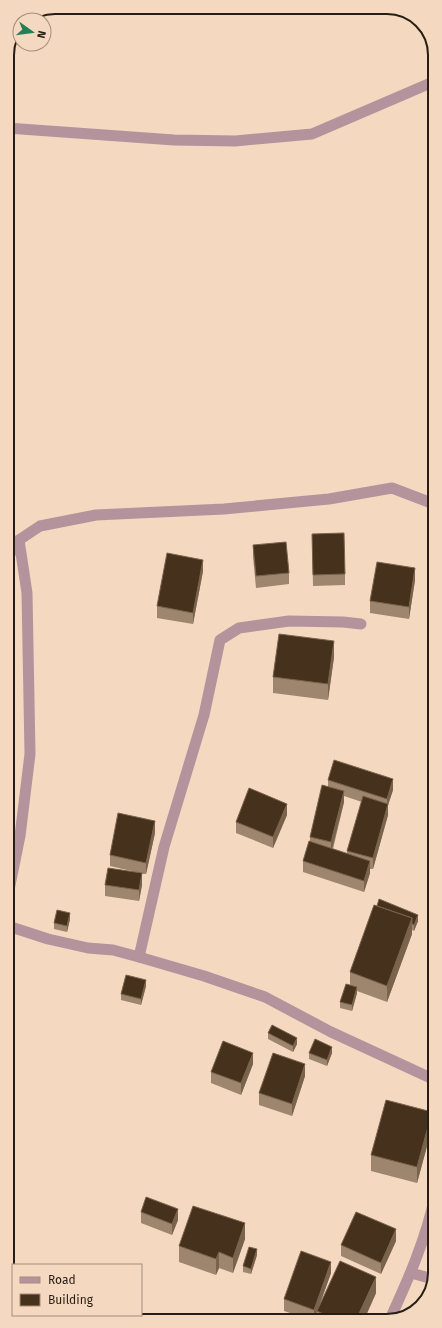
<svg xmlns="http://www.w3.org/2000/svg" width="442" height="1328" viewBox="0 0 442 1328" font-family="'Fira Sans',sans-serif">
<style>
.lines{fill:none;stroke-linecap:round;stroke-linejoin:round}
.minor{stroke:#b5939d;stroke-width:11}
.wall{fill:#9d856e;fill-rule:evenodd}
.shaded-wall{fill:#7a634d}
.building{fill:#46311c;stroke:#7a634d}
.rim{fill:none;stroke:#271d14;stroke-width:2}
</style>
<rect width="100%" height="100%" fill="#f4d9c0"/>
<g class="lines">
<!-- minor -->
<g class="minor">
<polyline points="7,128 174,140 235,141 312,134 433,82"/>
<polyline points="8,557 19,540 40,526 96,515 224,509 329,499 392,488 434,504"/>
<polyline points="8,895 20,836 30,754 27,593 19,540"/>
<polyline points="8,926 48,939 88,948 113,950 139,957 204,976 265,997 331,1032 435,1080"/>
<polyline points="139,957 164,847 204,715 220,640 239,628 289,621 343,622 361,624"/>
<polyline points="411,1273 433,1279"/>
<path d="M390 1319C408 1280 426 1239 435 1196"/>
</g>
</g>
<!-- wall -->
<g class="wall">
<polygon points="7,191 9,208 9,220 7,220"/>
<polygon points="312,534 345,574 345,585 313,586"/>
<polygon points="253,545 289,573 289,584 256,588 253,557"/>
<polygon points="203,571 193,624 157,618 157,606"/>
<polygon points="415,580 409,619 370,613 370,601"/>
<polygon points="434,582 434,613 431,612 431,596"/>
<polygon points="334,657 328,700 273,693 273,677"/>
<path d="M328 780 393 790 388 805V815L373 869H370V873L364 892 303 872V861L310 841V837L328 787ZM344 796 362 802 347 851V854L333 849 344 802Z"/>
<polygon points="287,815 273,848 236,833 236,822"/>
<polygon points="155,833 146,874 142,874 142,885 139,901 105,896 105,885 140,873 110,866 110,855"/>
<polygon points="374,905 418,921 414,931 412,930 412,934 387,1002 357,991 357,993 352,1011 340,1008 340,1002 350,985 350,972"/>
<polygon points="70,919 67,932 54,929 54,923"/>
<polygon points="146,986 141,1005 121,1000 121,994"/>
<polygon points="268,1033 297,1044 293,1052 268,1039"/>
<polygon points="309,1053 332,1053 327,1066 309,1059"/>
<polygon points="253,1064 241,1095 211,1083 211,1072"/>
<polygon points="305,1076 292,1116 259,1105 259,1093"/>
<polygon points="432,1128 417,1183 371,1171 371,1155"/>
<polygon points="141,1212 178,1220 172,1235 141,1223"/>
<polygon points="245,1239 233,1273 219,1268 216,1275 179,1262 179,1246"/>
<polygon points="396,1241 381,1274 341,1256 341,1245"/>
<polygon points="257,1255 251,1274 243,1272 243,1266"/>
<polygon points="331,1273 319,1307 376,1293 364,1320 317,1320 317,1312 315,1320 311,1320 284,1311 284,1299"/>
</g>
<!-- shaded-wall -->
<g class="shaded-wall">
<polygon points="203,560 203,571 193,624 193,613"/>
<polygon points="415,568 415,580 409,619 409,607"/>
<polygon points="334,641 334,657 328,700 328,684"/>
<polygon points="393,779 393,790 388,805 388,815 373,869 373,858 387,809 387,799"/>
<polygon points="344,791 344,802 331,853 331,842"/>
<polygon points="287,804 287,815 273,848 273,837"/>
<polygon points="155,821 155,833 146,874 146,863"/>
<polygon points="370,861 370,873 364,892 364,881"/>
<polygon points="142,873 142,885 139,901 139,890"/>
<polygon points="70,913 70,919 67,932 67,926"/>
<polygon points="418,915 418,921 414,931 414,925"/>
<polygon points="412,918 412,934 387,1002 387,986"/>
<polygon points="146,980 146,986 141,1005 141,999"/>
<polygon points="357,987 357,993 352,1011 352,1005"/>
<polygon points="297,1038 297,1044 293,1052 293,1046"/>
<polygon points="332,1047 332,1053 327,1066 327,1060"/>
<polygon points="253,1053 253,1064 241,1095 241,1083"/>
<polygon points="305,1064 305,1076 292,1116 292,1104"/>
<polygon points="432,1112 432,1128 417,1183 417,1167"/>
<polygon points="178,1209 178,1220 172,1235 172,1224"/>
<polygon points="245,1223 245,1239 233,1273 233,1258"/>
<polygon points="396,1229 396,1241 381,1274 381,1263"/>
<polygon points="257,1249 257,1255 251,1274 251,1269"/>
<polygon points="219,1252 219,1268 216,1275 216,1259"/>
<polygon points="331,1262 331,1273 314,1320 314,1310"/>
<polygon points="376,1277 376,1293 364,1320 356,1320"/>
</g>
<!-- building -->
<g class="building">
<polygon points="7,191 9,208 7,209"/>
<polygon points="344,533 345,574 313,575 312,534"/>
<polygon points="286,542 289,573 256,576 253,545"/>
<polygon points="167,553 203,560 193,613 157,606"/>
<polygon points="377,562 415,568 409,607 370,601"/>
<polygon points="434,582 434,597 431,596"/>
<polygon points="279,634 334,641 328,684 273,677"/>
<polygon points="334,760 393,779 387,799 328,780"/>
<polygon points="322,785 344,791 331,842 310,837"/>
<polygon points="249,788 287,804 273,837 236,822"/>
<polygon points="363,796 388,804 373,858 347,851"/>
<polygon points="118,813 155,821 146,863 110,855"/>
<polygon points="309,841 370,861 364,881 303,861"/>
<polygon points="108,868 142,873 139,890 105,885"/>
<polygon points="379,899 418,915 414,925 412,924 412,918 377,906"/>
<polygon points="374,905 412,918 387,986 350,972"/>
<polygon points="57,910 70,913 67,926 54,923"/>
<polygon points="126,975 146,980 141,999 121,994"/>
<polygon points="346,984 357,987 352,1005 340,1002"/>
<polygon points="272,1025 297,1038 293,1046 268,1033"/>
<polygon points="315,1039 332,1047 327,1060 309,1053"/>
<polygon points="223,1041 253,1053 241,1083 211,1072"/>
<polygon points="273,1053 305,1064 292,1104 259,1093"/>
<polygon points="386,1100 432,1112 417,1167 371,1155"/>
<polygon points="146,1197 178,1209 172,1224 141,1212"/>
<polygon points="193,1206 245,1223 233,1258 219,1252 216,1259 179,1246"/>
<polygon points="356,1212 396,1229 381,1263 341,1245"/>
<polygon points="249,1247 257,1249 251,1269 243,1266"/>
<polygon points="301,1251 331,1262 314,1310 284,1299"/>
<polygon points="340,1261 376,1277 356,1320 336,1320 317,1311"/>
<polygon points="9,1286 13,1288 13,1292"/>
</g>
<!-- crop -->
<path d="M0 0H442V1328H0ZM55 14H387A41 41 0 0 1 428 55V1273A41 41 0 0 1 387 1314H55A41 41 0 0 1 14 1273V55A41 41 0 0 1 55 14Z" fill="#f4d9c0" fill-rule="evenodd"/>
<path class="rim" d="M55 14H387A41 41 0 0 1 428 55V1273A41 41 0 0 1 387 1314H55A41 41 0 0 1 14 1273V55A41 41 0 0 1 55 14Z"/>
<!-- legend -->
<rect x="12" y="1264" width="130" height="52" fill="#f4d9c0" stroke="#a28e7b"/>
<rect x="20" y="1277" width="20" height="6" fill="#b5939d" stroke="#a28e7b"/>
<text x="48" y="1284" font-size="12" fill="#271d14">Road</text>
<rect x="20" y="1294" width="20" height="12" fill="#46311c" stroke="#a28e7b"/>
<text x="48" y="1304" font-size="12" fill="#271d14">Building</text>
<!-- north arrow -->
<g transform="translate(32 32) rotate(104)"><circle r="19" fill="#f4d9c0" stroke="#a28e7b"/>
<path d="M0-3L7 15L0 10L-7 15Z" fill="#257f54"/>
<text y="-6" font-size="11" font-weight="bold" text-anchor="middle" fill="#271d14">N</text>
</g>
</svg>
